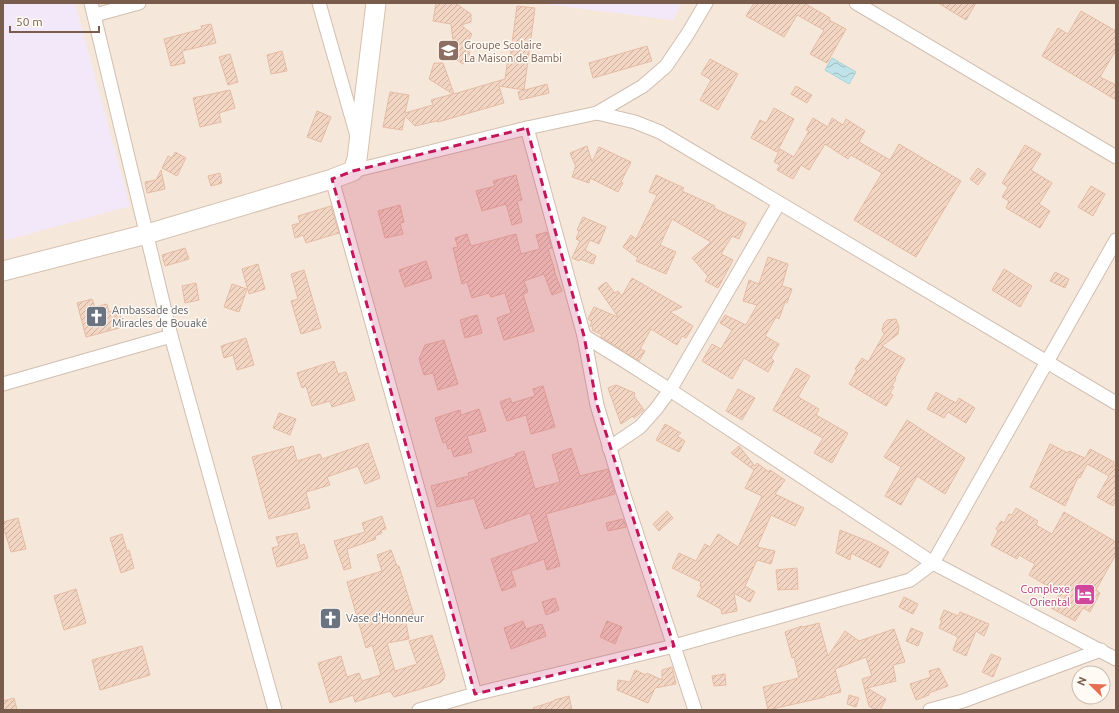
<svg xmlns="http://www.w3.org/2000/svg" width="1119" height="713" viewBox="0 0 1119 713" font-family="Ubuntu,sans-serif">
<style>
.residential{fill:#f5e8da;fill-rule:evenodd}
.education{fill:#f3e8fa}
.water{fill:url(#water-waves);stroke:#a5d3da}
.building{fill:url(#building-hatch);stroke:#e6bba3}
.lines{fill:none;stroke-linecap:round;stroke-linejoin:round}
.street-casing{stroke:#d1beb0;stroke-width:15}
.secondary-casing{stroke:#d6c0b0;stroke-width:21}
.street{stroke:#fff;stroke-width:13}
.secondary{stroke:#fff;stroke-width:19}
.marked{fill:#c2185b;fill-opacity:0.2;stroke:#c2185b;stroke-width:3;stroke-dasharray:8 5;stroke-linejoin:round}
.labels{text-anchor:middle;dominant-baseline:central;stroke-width:3;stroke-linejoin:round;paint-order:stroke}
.education-label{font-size:11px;fill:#785e54;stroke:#fffaf3;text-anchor:start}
.worship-label{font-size:11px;fill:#5b616d;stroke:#fffaf3;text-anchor:start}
.hotel-label{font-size:11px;fill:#b23c85;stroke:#fffaf3;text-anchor:end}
</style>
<defs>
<pattern id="water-waves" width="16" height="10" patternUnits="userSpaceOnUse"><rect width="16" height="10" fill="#bfe3e8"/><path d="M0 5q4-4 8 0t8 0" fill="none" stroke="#a0bbbe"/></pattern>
<pattern id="building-hatch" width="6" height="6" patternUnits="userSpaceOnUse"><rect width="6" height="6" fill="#f3d5c3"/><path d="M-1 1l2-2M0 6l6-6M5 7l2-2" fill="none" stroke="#cab0a1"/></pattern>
</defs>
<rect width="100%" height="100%" fill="#fdf6ec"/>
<!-- residential -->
<path class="residential" d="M3 3H1116V710H3ZM1079 673H1103V697H1079Z"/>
<!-- education -->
<g class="education">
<polygon points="3,3 75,3 130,206 3,241"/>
<polygon points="537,3 682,3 673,20"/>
</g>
<!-- water -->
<polygon class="water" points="832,58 856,72 849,84 825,70"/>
<!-- building -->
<g class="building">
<polygon points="436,3 455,3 471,14 471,22 461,25 472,34 468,42 470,59 463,64 451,56 454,50 451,24 433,21"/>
<polygon points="754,3 804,3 830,18 829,20 846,29 827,63 810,54 824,30 797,15 784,37 746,16"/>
<polygon points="938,3 976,3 966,20"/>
<polygon points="517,6 535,8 524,90 499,86 504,103 438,122 437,121 415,126 405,116 402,130 383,127 390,92 409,95 405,113 433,105 431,100 453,94 429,79 434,63 443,63 454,94 505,79 508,58 510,58"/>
<polygon points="1081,11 1116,31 1116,50 1100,77 1116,85 1116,100 1042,56 1058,28 1068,34"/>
<polygon points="211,24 216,43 182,51 185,63 171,66 164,39 202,29 201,26"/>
<polygon points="647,46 652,61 593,78 589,63"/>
<polygon points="282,51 287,71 271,74 267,55"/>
<polygon points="230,54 238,82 228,85 219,57"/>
<polygon points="710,59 738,74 718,110 700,100 711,80 701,74"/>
<polygon points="547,84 549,93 520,100 518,92"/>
<polygon points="796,86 812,95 807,103 791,94"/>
<polygon points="230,90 235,108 219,113 221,122 200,127 193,98"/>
<polygon points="774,108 794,119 777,152 751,138 760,120 766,123"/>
<polygon points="317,111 331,117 321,142 307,137"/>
<polygon points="813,118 828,127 832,118 843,125 846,119 865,131 859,142 890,160 899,144 961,181 916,257 854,220 882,173 851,155 848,159 825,144 809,170 801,165 793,179 777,170 780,165 774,162 780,149 794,157 809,131 806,130"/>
<polygon points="1025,145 1041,154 1031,170 1052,183 1039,204 1050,211 1040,228 1006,208 1009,201 1002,197 1008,187 1002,183"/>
<polygon points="587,146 592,162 599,147 631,162 621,182 623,183 618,192 590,178 589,183 572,177 576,165 575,165 570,153"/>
<polygon points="175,152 186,158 177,176 162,168 168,156 172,158"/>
<polygon points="978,168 986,174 978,185 970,179"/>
<polygon points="161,170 165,189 147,193 145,182 156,180"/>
<polygon points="220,173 222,183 211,186 208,176"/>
<polygon points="516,175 522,200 517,201 522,222 512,225 506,204 482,211 476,191 495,186 493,181"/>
<polygon points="656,175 684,188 682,191 715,206 714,208 746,223 739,239 732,236 721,254 733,260 718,288 705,281 708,276 692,258 711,242 672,219 660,245 676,252 666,274 636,261 638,258 623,247 631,235 636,239 650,210 657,195 649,192"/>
<polygon points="1091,186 1105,194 1093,216 1078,207"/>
<polygon points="400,205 404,222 400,223 403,234 385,238 378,211"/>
<polygon points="331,206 339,233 306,243 303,235 295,238 292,225 300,223 298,216"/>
<polygon points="583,217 606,227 599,244 590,240 585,250 596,256 593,264 580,259 579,261 572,258 580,241 576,239 579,231 577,230"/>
<polygon points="547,232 552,248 548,249 555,271 554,271 562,291 552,295 544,274 524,281 528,292 523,294 534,331 504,340 497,318 511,313 505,293 491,297 489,293 472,298 467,282 462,284 453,248 458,247 455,238 467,234 471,246 516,234 521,254 540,249 536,235"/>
<polygon points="185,248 189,259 165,266 162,255"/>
<polygon points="768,257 788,264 782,286 792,289 787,303 785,302 779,319 776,317 765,336 779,344 771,358 774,361 768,372 744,358 732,379 702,361 712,344 721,349 732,330 720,323 725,315 746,325 757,305 743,301 749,280 759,284"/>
<polygon points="426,261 432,278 405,287 399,270"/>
<polygon points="258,264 265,289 249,294 242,269"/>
<polygon points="1004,269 1032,286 1020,307 992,290"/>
<polygon points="304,270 321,328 301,334 291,301 298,299 291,274"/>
<polygon points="1055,272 1069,279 1065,288 1050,281"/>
<polygon points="632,278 682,307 670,312 693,326 686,338 682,336 677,345 651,329 640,349 645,351 639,361 601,337 602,335 592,330 593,327 590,326 592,322 588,319 594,307 618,317 598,288 606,282 615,293 618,291 622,296"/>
<polygon points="196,283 199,300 185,303 182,286"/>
<polygon points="232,284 247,289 239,312 224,307"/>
<polygon points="92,299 95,307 107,304 109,312 119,309 123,327 86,337 77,303"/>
<polygon points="477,315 482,333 465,338 460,320"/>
<polygon points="896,319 899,327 898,334 882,346 905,359 895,378 896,379 892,386 894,387 890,393 893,395 886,406 849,384 857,370 855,369 862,358 868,362 884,334 882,330 884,323 887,320"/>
<polygon points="246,338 254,365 237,370 233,355 224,358 221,346"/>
<polygon points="444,340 458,384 438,390 433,373 424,375 419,359 425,345"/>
<polygon points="334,361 338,374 346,372 355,400 332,407 330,401 312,406 306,386 302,388 297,373"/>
<polygon points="796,368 810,376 798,397 819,409 816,415 848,433 832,463 814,453 823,438 773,410"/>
<polygon points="616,385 635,393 634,396 644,410 634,418 633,416 621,424 608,388"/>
<polygon points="543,386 555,427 531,434 526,415 507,421 500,402 510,398 512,403 535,396 533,389"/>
<polygon points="738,389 755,398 742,420 726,411"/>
<polygon points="936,392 956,403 959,398 975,408 966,423 948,412 944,418 927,409"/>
<polygon points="479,409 486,431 467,436 472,452 454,457 451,448 448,449 446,442 443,443 435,418 460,410 461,415"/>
<polygon points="279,413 296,419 290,435 273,428"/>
<polygon points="907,420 965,458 945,494 917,476 901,505 885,496 901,467 884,457"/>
<polygon points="665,424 681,433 677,436 685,441 679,452 656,440"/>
<polygon points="368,443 380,478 365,484 358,466 327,477 330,485 306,492 310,508 269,519 252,457 293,446 297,461 320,454 322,459"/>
<polygon points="1050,444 1068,453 1069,451 1085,458 1090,449 1114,462 1112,467 1113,468 1116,463 1116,500 1113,506 1097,497 1109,476 1087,464 1080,478 1078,477 1065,506 1030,487"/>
<polygon points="739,446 755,466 757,463 769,472 770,470 785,480 775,494 804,508 795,526 771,515 757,547 775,551 771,564 757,560 745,586 755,592 750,602 734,593 737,611 722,614 721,609 697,596 702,587 700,586 701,582 672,568 679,553 696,561 705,544 710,547 718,534 738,547 762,496 745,488 754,470 731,453"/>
<polygon points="571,448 580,476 608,469 615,494 546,514 560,566 547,570 544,559 511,571 516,586 502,591 491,559 539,542 530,513 485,529 474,498 437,507 431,486 469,476 468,473 516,456 515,454 524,451 535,489 560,482 552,455"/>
<polygon points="1016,508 1038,521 1036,525 1052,534 1064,512 1116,542 1116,554 1096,590 1100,593 1090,612 1083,608 1075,621 1051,608 1060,593 1029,575 1035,564 1019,555 1017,559 991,545 998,531 996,529 1001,521 1004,523 1009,514 1012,515"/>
<polygon points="667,511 673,518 659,531 653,524"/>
<polygon points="382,516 386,529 381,530 382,533 375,536 376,539 347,549 351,568 344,570 334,541 365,532 362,523"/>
<polygon points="18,518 26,549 11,552 5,532 3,533 3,522"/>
<polygon points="623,519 626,527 608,531 606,523"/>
<polygon points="840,530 870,542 889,552 880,568 851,553 850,560 836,553"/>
<polygon points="297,533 300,546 304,544 308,558 277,567 272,548 279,546 276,537"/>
<polygon points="122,534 127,551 129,550 134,568 121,573 110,538"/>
<polygon points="391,550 397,566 399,566 415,619 406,622 409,639 387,643 395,671 417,664 409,641 432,635 445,675 444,679 440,683 394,697 390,691 355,702 353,695 330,703 318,663 341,656 347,677 359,673 362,681 381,675 372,645 366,648 347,582 382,571 377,555"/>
<polygon points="797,568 798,589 778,590 776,570"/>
<polygon points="76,589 86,623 64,630 54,596"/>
<polygon points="904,597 918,604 913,614 899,607"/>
<polygon points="555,598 559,610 546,615 542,602"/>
<polygon points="944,610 958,616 960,612 989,624 984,636 976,631 966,656 953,650 958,637 939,628 942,620 940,620"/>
<polygon points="523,621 526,629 542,624 546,636 511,649 504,628"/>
<polygon points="607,621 622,627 615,644 600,637"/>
<polygon points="819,623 828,656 845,631 859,641 894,629 905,662 893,665 896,681 867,688 886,699 880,710 876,710 869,706 862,679 872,676 866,657 835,669 841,692 825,696 825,697 768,710 763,687 799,678 794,657 792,658 785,632 802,626 803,627"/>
<polygon points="911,628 923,633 918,646 906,641"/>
<polygon points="142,646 150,675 100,690 92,660"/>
<polygon points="991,654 1001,658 993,677 982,672"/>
<polygon points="672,667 676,684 655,688 648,703 617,690 618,680 630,682 635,670 646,675 647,673 662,680 662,670"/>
<polygon points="939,668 948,686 929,693 929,695 916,700 910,684 931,677 929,671"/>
<polygon points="725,674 726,685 714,686 712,676"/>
<polygon points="849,695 859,698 856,707 847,704"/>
<polygon points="569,696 572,710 534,710 533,708 554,701 554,700"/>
<polygon points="14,698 17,710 3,710 3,701"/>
</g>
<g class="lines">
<defs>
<g id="street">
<polyline points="91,3 171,336 275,710"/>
<polyline points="319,3 357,136"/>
<polyline points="856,3 1116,157"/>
<polyline points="95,15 139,3"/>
<polyline points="597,113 635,122 660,132 1116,403"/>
<polyline points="527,128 584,336 597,405 622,489 695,710"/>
<polyline points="353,171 527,128 597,113 643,86 666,66 687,35 706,3"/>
<polyline points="332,179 475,694"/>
<polyline points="779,203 670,390 933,563 1116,659"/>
<polyline points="584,336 623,360 670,390 656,409 640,427 609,448"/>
<polyline points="3,384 171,336"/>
<polyline points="419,710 475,694 674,646 910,580 933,563 1116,240"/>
<polyline points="930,710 963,701 1101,650"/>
</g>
<polyline id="secondary" points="3,271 147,234 332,179 353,171 357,159 376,3"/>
</defs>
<!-- street casing -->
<use href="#street" class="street-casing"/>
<!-- secondary casing -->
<use href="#secondary" class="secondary-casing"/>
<!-- street -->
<use href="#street" class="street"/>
<!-- secondary -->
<use href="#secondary" class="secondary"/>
</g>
<!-- marked area -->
<path class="marked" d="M527 128 584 336 597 405 674 646 475 694 332 179 353 171Z"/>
<!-- icons -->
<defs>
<symbol id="school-square" viewBox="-11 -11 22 22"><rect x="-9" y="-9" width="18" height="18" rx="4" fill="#8d6e63" stroke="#fffaf3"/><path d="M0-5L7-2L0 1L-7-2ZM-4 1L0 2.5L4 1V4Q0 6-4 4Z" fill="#fff"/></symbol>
<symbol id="church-square" viewBox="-11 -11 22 22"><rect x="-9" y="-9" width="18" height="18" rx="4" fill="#6b7280" stroke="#fffaf3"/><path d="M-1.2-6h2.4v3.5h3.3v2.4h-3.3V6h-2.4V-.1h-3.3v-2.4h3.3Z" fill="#fff"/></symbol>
<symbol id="hotel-square" viewBox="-11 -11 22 22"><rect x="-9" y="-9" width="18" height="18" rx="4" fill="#d1479c" stroke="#fffaf3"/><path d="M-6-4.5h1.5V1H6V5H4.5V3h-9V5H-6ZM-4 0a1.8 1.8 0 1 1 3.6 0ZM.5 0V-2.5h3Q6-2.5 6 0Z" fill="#fff"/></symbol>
</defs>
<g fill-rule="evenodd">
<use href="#school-square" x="436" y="38" width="25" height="25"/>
<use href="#church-square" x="84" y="304" width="25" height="25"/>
<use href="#hotel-square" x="1072" y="582" width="25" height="25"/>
<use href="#church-square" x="318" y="606" width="25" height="25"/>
</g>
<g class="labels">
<!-- education labels -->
<g class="education-label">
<text x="464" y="45">Groupe Scolaire<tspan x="464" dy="13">La Maison de Bambi</tspan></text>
</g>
<!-- worship labels -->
<g class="worship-label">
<text x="112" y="310">Ambassade des<tspan x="112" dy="13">Miracles de Bouaké</tspan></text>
<text x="346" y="618">Vase d'Honneur</text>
</g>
<!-- hotel labels -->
<g class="hotel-label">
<text x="1070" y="589">Complexe<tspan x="1070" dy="13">Oriental</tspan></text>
</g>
</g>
<!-- border -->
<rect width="1119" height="713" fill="none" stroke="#7a5c4d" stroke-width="8"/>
<!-- north arrow -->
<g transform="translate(1091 685) rotate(293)"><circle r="19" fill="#fffaf3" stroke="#cabbb1"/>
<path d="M0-3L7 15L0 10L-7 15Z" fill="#e76f51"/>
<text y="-6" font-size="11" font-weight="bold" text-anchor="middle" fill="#7a5c4d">N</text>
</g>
<!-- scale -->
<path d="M10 26v6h89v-6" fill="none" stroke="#7a5c4d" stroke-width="2"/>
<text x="16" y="26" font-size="12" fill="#7a5c4d" stroke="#fffaf3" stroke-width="3" paint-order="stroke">50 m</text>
</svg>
